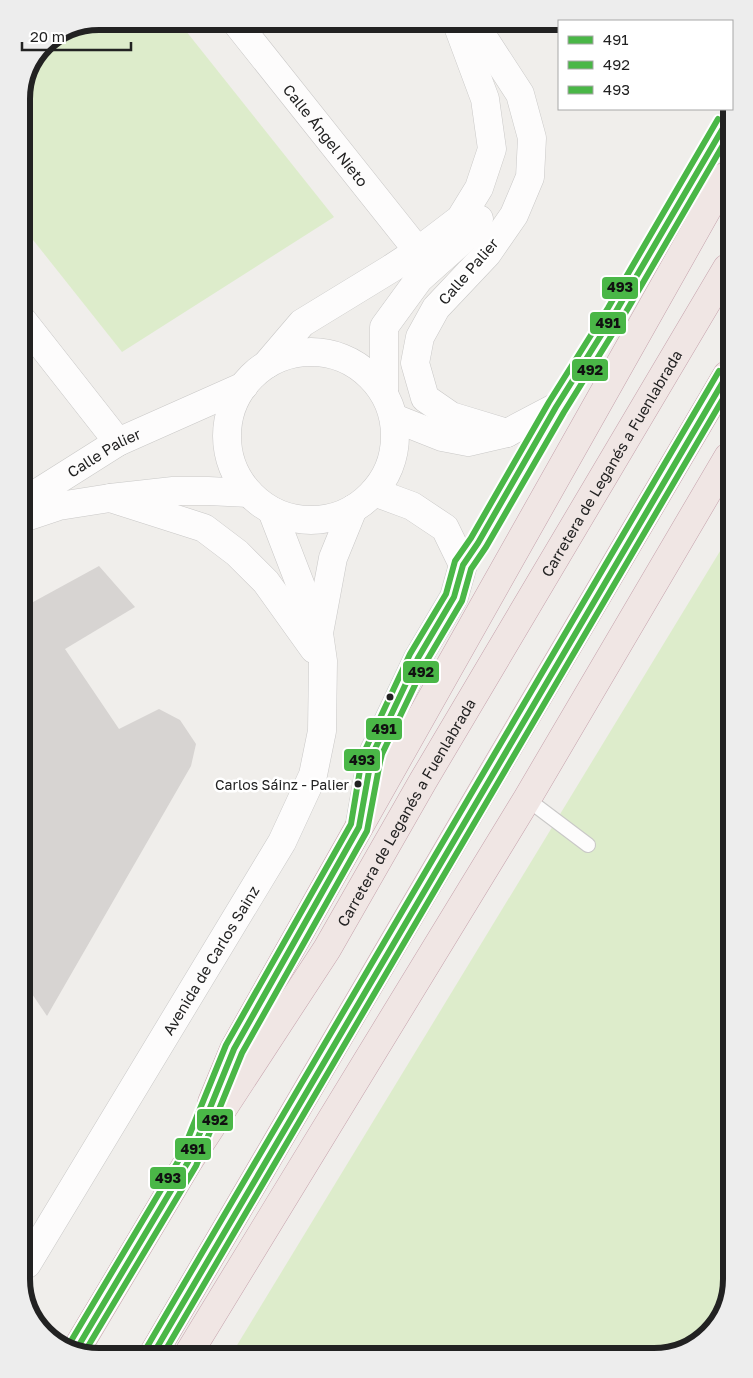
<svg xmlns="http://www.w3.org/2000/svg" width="753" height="1378" viewBox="0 0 753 1378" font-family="'Golos Text',sans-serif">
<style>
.grass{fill:#ddeccb}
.building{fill:#d7d4d2}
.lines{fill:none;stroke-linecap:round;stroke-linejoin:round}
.service-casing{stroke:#c9c8c7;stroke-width:16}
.minor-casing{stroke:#c9c8c7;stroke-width:29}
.trunk-casing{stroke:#c5a2ac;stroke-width:29}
.service{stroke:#fdfcfc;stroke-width:14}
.minor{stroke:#fdfcfc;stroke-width:28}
.trunk{stroke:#f0e6e4;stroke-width:28}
.bus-1-casing{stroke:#fff;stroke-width:10}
.bus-2-casing{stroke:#fff;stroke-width:10}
.bus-3-casing{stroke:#fff;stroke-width:10}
.bus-1{stroke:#4ab747;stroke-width:6}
.bus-2{stroke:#4ab747;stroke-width:6}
.bus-3{stroke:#4ab747;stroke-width:6}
.bus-dot{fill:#222;stroke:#fff;stroke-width:2}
.labels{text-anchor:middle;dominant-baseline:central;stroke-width:5;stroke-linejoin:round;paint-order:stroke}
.bus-label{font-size:14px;fill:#222;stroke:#fff;text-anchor:end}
.street-label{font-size:15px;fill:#222;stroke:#fff}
.rim{fill:none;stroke:#222;stroke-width:6}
.line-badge{stroke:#fff;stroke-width:2}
.pale-badge-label{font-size:14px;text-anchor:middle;font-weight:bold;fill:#111}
</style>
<rect width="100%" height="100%" fill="#f0eeeb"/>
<!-- grass -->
<g class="grass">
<polygon points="99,21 178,21 334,217 122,352 22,226 21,94 44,44"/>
<polygon points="728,538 732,1279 718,1322 684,1351 231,1355"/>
</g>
<!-- building -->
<polygon class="building" points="99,566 135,607 65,649 119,729 159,709 180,720 196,744 191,766 47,1016 26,985 24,607"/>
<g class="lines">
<defs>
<g id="service">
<polyline points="463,565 478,543 556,407 615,313 726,123"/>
<polyline points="527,799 588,845"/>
</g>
<g id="minor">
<path id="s1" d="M235 21 418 251"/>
<polyline points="469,21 481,34 520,94 532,138 530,177 514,215 487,254 436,308 420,337 415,363 425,398 451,416 507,433"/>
<polyline points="23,321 118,442"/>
<circle cx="311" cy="436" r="84"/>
<polyline points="267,364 302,323 392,268 418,251 460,219 479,188 492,149 485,99 456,21"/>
<polyline points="384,393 384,327 419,279 466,237 479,219"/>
<polyline points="394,418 442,437 468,442 507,433 556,407"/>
<polyline points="110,498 204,528 237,553 266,582 314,649"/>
<path id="s2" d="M23 502 118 442 244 386"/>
<polyline points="23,518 59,506 110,498 173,491 208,491 249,493"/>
<polyline points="319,633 333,558 353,509"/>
<polyline points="360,823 371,760 374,751 418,658 454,597 463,565 445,528 412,506 374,492"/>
<path id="s3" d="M27 1264 282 842 313 775 322 731 323 661 319 633 272 511"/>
</g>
<g id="trunk">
<polyline points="212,1102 234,1049 726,176"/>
<path id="s4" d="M76 1350 188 1162 327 949 423 781 727 268"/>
<polyline points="152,1356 491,776 727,375"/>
<polyline points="187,1356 527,799 728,457"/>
</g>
</defs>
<!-- service casing -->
<use href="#service" class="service-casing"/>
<!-- minor casing -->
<use href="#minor" class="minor-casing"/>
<!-- trunk casing -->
<use href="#trunk" class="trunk-casing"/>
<!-- service -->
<use href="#service" class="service"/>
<!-- minor -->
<use href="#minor" class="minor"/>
<!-- trunk -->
<use href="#trunk" class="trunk"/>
<defs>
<g id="bus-1">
<polyline points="76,1350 188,1162 234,1049 359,827 371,760 374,751 418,658 454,597 463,565 478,543 556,407 615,313 726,123"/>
<polyline points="152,1356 727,375"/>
</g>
<g id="bus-2">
<polyline points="84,1353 196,1166 242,1053 367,831 380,762 382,754 426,662 462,601 471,569 486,547 564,412 623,317 726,140"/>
<polyline points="162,1356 727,392"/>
</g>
<g id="bus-3">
<polyline points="68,1346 180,1158 226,1045 351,824 362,758 366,748 410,654 446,594 455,561 471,538 549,402 608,308 718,119"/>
<polyline points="144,1352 719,371"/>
</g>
</defs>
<!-- bus-1 casing -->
<use href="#bus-1" class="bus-1-casing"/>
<!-- bus-2 casing -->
<use href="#bus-2" class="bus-2-casing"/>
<!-- bus-3 casing -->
<use href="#bus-3" class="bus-3-casing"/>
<!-- bus-1 -->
<use href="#bus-1" class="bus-1"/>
<!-- bus-2 -->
<use href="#bus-2" class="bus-2"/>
<!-- bus-3 -->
<use href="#bus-3" class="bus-3"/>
</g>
<!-- markers -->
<g class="bus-dot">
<circle cx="390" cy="697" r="4.5"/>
<circle cx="358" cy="784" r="4.5"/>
</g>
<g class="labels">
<!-- bus labels -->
<g class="bus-label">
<text x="349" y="784">Carlos Sáinz - Palier</text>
</g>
<!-- street labels -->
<g class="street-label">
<text stroke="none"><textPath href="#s1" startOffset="146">Calle Ángel Nieto</textPath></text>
<text transform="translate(468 271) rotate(-49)">Calle Palier</text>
<text stroke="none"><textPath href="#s2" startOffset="95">Calle Palier</textPath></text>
<text stroke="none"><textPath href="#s4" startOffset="1036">Carretera de Leganés a Fuenlabrada</textPath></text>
<text stroke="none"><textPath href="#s4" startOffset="631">Carretera de Leganés a Fuenlabrada</textPath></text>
<text stroke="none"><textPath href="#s3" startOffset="355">Avenida de Carlos Sainz</textPath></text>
</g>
</g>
<!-- crop -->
<path d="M0 0H753V1378H0ZM99 30H654A69 69 0 0 1 723 99V1279A69 69 0 0 1 654 1348H99A69 69 0 0 1 30 1279V99A69 69 0 0 1 99 30Z" fill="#ededed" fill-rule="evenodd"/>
<path class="rim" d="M99 30H654A69 69 0 0 1 723 99V1279A69 69 0 0 1 654 1348H99A69 69 0 0 1 30 1279V99A69 69 0 0 1 99 30Z"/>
<g class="line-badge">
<rect x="601" y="276" width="38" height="24" rx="5" fill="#4ab747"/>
<rect x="589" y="311" width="38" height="24" rx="5" fill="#4ab747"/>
<rect x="571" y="358" width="38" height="24" rx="5" fill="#4ab747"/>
<rect x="402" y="660" width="38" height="24" rx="5" fill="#4ab747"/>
<rect x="365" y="717" width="38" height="24" rx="5" fill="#4ab747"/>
<rect x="343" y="748" width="38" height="24" rx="5" fill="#4ab747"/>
<rect x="196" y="1108" width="38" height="24" rx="5" fill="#4ab747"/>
<rect x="174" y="1137" width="38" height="24" rx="5" fill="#4ab747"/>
<rect x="149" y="1166" width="38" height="24" rx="5" fill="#4ab747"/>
</g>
<g class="pale-badge-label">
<text x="620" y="292">493</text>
<text x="608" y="328">491</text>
<text x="590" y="375">492</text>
<text x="421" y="677">492</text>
<text x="384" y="734">491</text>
<text x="362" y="765">493</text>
<text x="215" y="1125">492</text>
<text x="193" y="1154">491</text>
<text x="168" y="1183">493</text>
</g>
<!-- legend -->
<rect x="558" y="20" width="175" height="90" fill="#ffffff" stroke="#a7a7a7"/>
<rect x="568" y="36" width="25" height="8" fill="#4ab747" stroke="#a7a7a7"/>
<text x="603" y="45" font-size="15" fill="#222222">491</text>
<rect x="568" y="61" width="25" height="8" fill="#4ab747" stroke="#a7a7a7"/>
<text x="603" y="70" font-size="15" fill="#222222">492</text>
<rect x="568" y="86" width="25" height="8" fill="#4ab747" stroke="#a7a7a7"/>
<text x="603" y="95" font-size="15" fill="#222222">493</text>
<!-- scale -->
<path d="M22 42v8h109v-8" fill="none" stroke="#222222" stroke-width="2.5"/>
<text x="30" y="42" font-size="15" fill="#222222" stroke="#ffffff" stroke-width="4" paint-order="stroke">20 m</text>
</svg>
